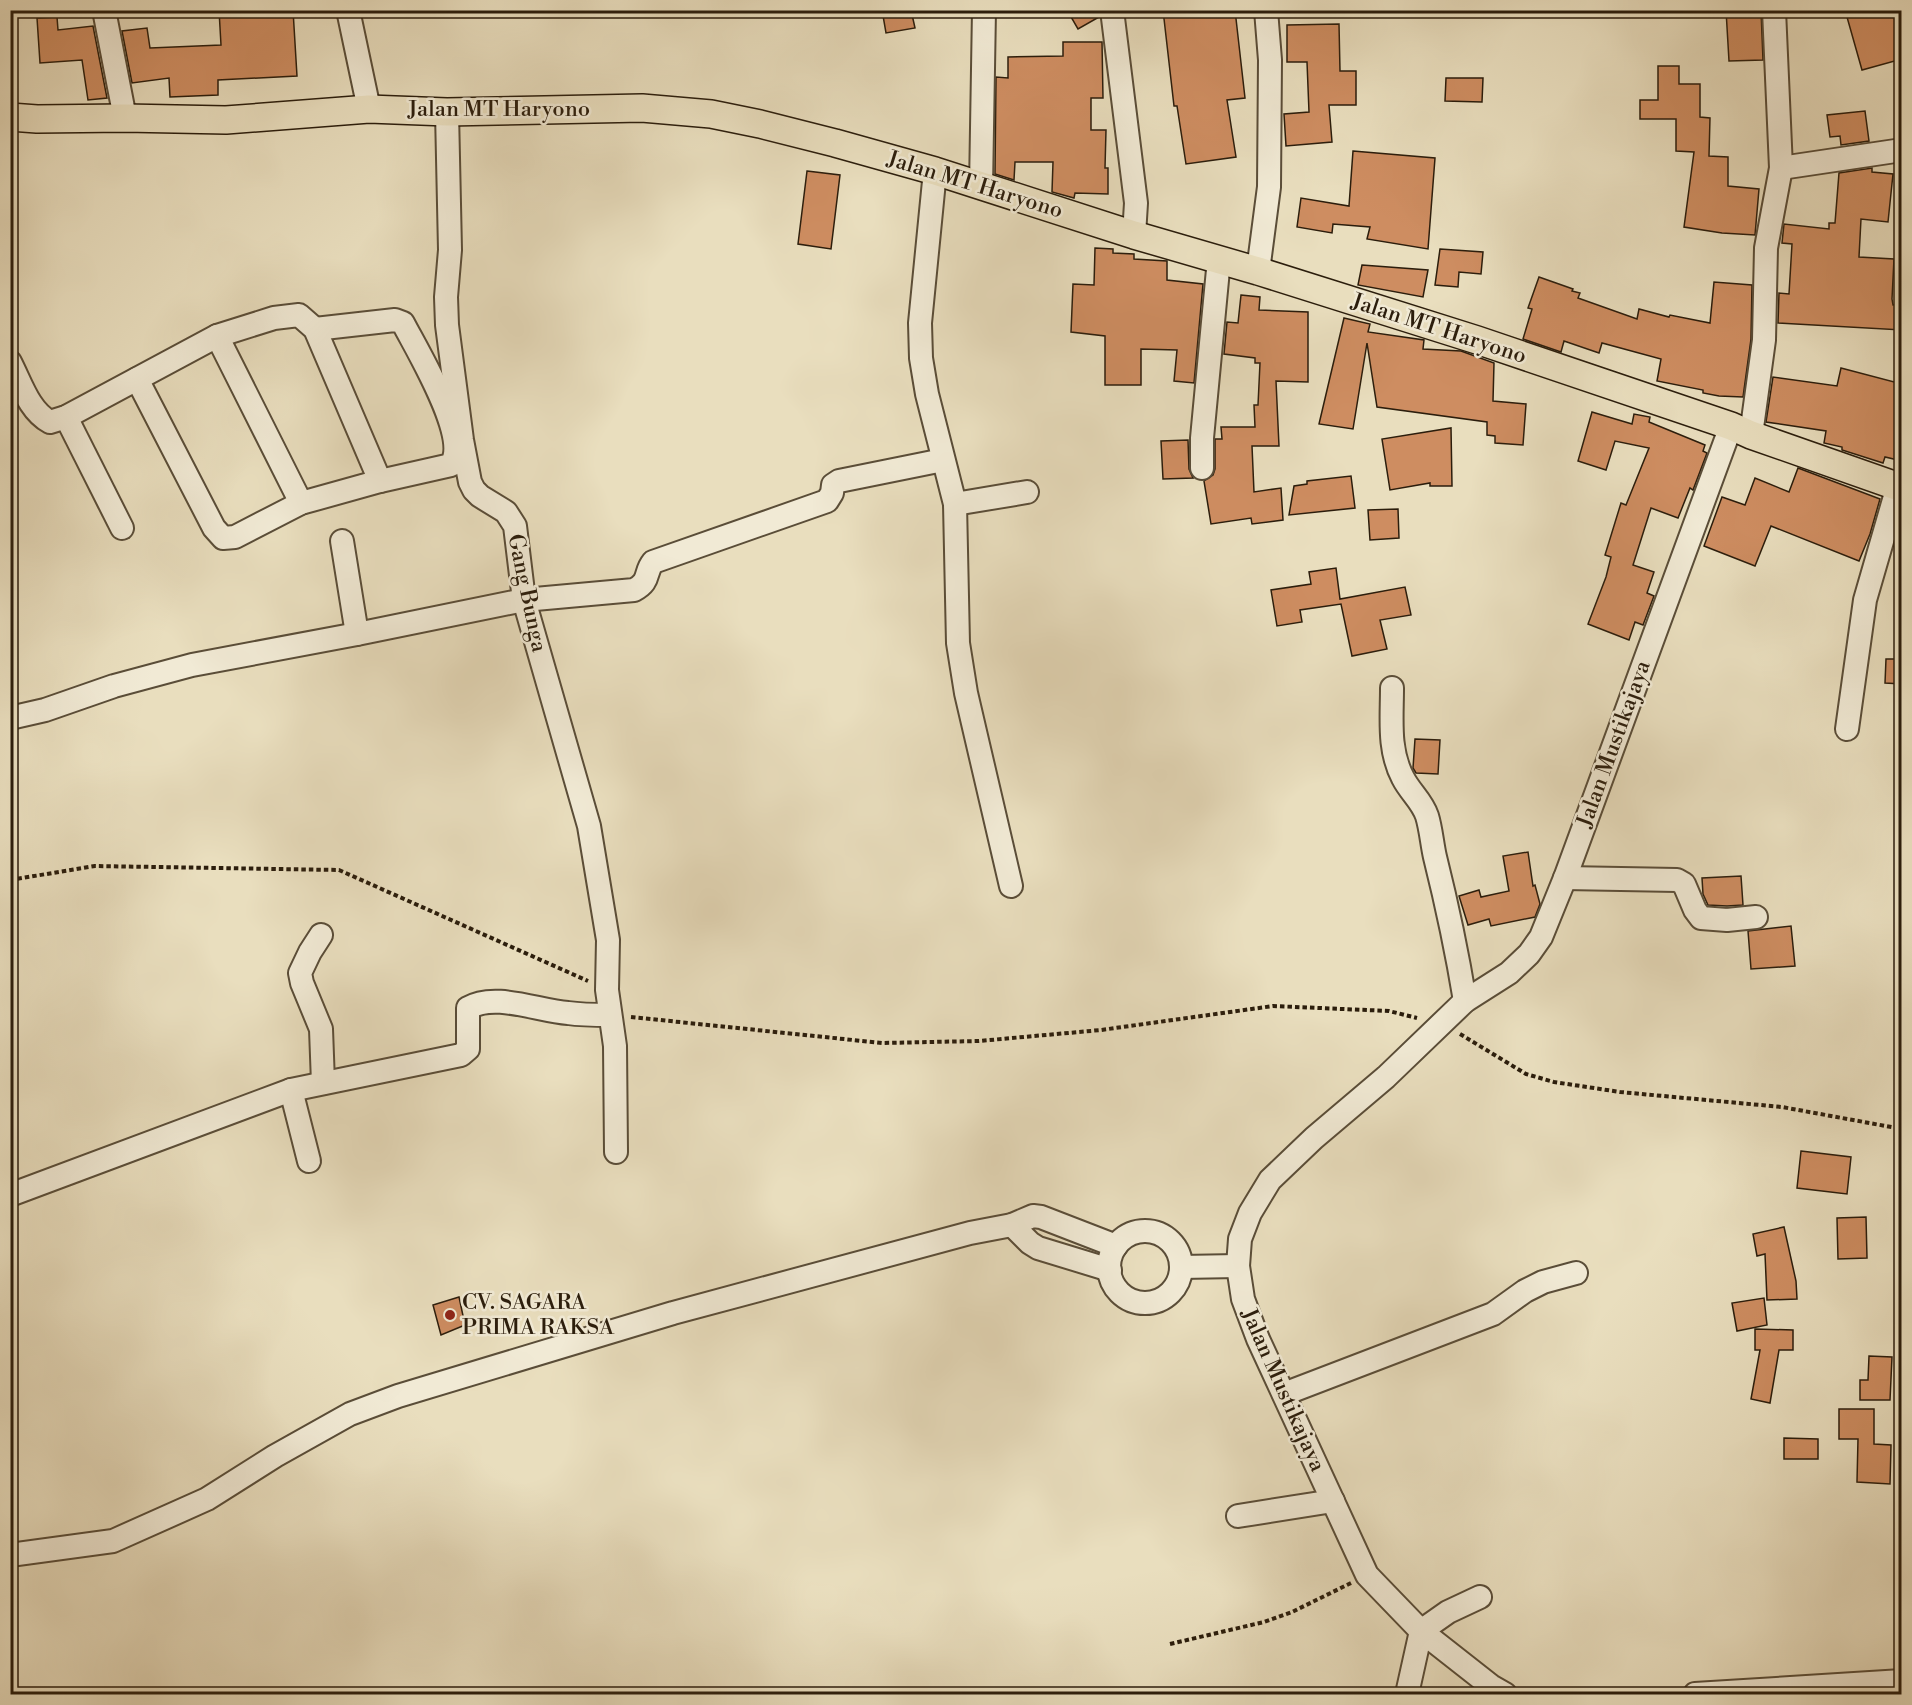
<svg xmlns="http://www.w3.org/2000/svg" width="1912" height="1705" viewBox="0 0 1912 1705" font-family="'Libre Bodoni',serif">
<style>
.building{fill:#ce8d61;stroke:#2b1d0c;stroke-width:1.5}
.lines{fill:none;stroke-linecap:round;stroke-linejoin:round}
.minor-casing{stroke:#5a4d38;stroke-width:26}
.major-casing{stroke:#2b1d0c;stroke-width:30}
.path{stroke:#2b1d0c;stroke-width:4;stroke-dasharray:4.5 3;stroke-linecap:butt}
.minor{stroke:#f1ead5;stroke-width:22}
.major{stroke:#e9debe;stroke-width:27}
.poi-dot{fill:#8f2418;stroke:#f1ead5;stroke-width:2}
.labels{text-anchor:middle;dominant-baseline:central;stroke-width:5;stroke-linejoin:round;paint-order:stroke}
.street-label{font-size:22px;fill:#2b1d0c;stroke:#f1ead5}
.poi-label{font-size:22px;fill:#2b1d0c;stroke:#f1ead5;text-anchor:start}
</style>
<rect width="100%" height="100%" fill="#e9debe"/>
<filter id="stains"><feTurbulence type="fractalNoise" baseFrequency=".00333" numOctaves="4"/><feColorMatrix values="0 0 0 0 .2 0 0 0 0 .09 0 0 0 0 .02 0 0 0 .5 -.17"/></filter>
<radialGradient id="worn" r=".72"><stop offset=".6" stop-color="#630" stop-opacity="0"/><stop offset="1" stop-color="#630" stop-opacity=".3"/></radialGradient>
<!-- building -->
<g class="building">
<polygon points="219,10 293,10 297,76 218,80 218,95 170,97 169,78 132,83 122,31 147,28 150,48 221,45"/>
<polygon points="882,10 911,10 915,28 886,33"/>
<polygon points="1067,10 1099,10 1099,17 1078,29"/>
<polygon points="1163,10 1235,10 1245,98 1227,100 1236,157 1186,164 1177,106 1174,106"/>
<polygon points="1726,10 1761,10 1763,60 1729,61"/>
<polygon points="1845,10 1895,10 1902,32 1902,59 1862,70"/>
<polygon points="57,17 58,30 93,26 107,98 88,100 82,60 40,63 37,18"/>
<polygon points="1339,24 1340,71 1356,71 1356,105 1329,105 1332,142 1286,146 1284,114 1309,112 1307,62 1287,62 1287,25"/>
<polygon points="1063,42 1102,42 1103,98 1091,98 1091,130 1106,130 1105,168 1108,168 1108,194 1075,193 1074,198 1052,192 1053,162 1015,162 1014,180 995,174 996,77 1008,78 1008,57 1063,56"/>
<polygon points="1658,66 1679,66 1679,84 1700,84 1700,117 1710,118 1709,156 1728,157 1728,186 1759,189 1755,235 1722,233 1684,227 1694,152 1676,151 1676,119 1640,119 1640,100 1658,100"/>
<polygon points="1446,78 1483,78 1482,102 1445,101"/>
<polygon points="1865,111 1869,141 1841,145 1840,136 1830,137 1827,115"/>
<polygon points="1353,151 1435,158 1428,249 1367,239 1370,227 1333,224 1332,233 1297,227 1301,198 1349,206"/>
<polygon points="1872,168 1872,172 1893,174 1888,222 1861,219 1859,257 1894,259 1892,299 1893,305 1902,304 1902,330 1778,323 1779,293 1789,294 1792,244 1782,243 1784,224 1829,229 1829,223 1835,223 1839,173"/>
<polygon points="807,171 840,175 831,249 798,244"/>
<polygon points="1095,248 1113,249 1113,253 1134,254 1134,259 1167,261 1167,280 1203,284 1194,383 1174,381 1177,350 1141,349 1141,385 1105,385 1105,336 1071,332 1073,284 1094,285"/>
<polygon points="1440,249 1483,252 1481,274 1459,272 1458,287 1435,285"/>
<polygon points="1362,265 1428,270 1423,297 1358,285"/>
<polygon points="1539,277 1573,289 1572,291 1580,293 1578,298 1637,319 1639,309 1669,317 1670,315 1710,323 1714,282 1752,285 1751,339 1743,397 1719,396 1703,393 1703,390 1657,381 1661,359 1602,343 1599,353 1564,341 1561,352 1523,339 1532,309 1528,308"/>
<polygon points="1241,295 1260,297 1259,310 1308,312 1308,382 1276,381 1279,446 1252,446 1254,492 1281,488 1283,520 1252,524 1251,518 1211,524 1204,481 1213,475 1215,469 1215,439 1222,439 1221,427 1255,427 1254,405 1258,405 1260,363 1255,363 1255,358 1224,354 1227,322 1238,323"/>
<polygon points="1344,318 1370,324 1368,332 1424,340 1423,349 1461,351 1494,363 1493,401 1526,404 1523,445 1495,443 1495,436 1487,435 1487,422 1377,407 1367,343 1353,429 1319,424"/>
<polygon points="1841,368 1902,384 1902,461 1885,457 1883,463 1842,450 1842,447 1824,443 1826,431 1766,422 1773,377 1837,386"/>
<polygon points="1592,412 1632,424 1634,414 1650,417 1649,422 1705,445 1703,451 1707,453 1693,490 1690,488 1678,518 1651,508 1633,565 1654,572 1647,593 1654,596 1643,625 1635,622 1629,640 1588,624 1606,577 1611,557 1605,555 1621,503 1626,505 1649,448 1615,441 1606,470 1578,461"/>
<polygon points="1451,428 1452,486 1430,486 1430,483 1390,490 1382,439"/>
<polygon points="1188,440 1189,469 1193,478 1163,479 1161,441"/>
<polygon points="1798,468 1880,499 1870,534 1859,561 1771,526 1755,566 1704,546 1722,497 1745,505 1755,478 1789,492"/>
<polygon points="1351,476 1355,508 1289,515 1294,486 1307,484 1307,481"/>
<polygon points="1398,509 1399,538 1370,540 1368,510"/>
<polygon points="1336,568 1340,599 1405,587 1411,615 1380,620 1387,649 1352,656 1341,604 1300,610 1302,622 1277,626 1271,590 1311,584 1309,572"/>
<polygon points="1886,659 1902,659 1902,684 1885,683"/>
<polygon points="1415,739 1440,740 1438,774 1416,773 1413,768"/>
<polygon points="1528,852 1533,886 1535,885 1540,904 1535,917 1491,926 1489,919 1468,925 1459,896 1479,890 1481,897 1509,891 1503,856"/>
<polygon points="1741,876 1743,905 1727,906 1708,905 1703,894 1702,878"/>
<polygon points="1791,926 1795,966 1751,969 1748,931"/>
<polygon points="1801,1151 1851,1157 1847,1194 1797,1188"/>
<polygon points="1866,1217 1867,1258 1838,1259 1837,1218"/>
<polygon points="1784,1227 1796,1281 1797,1299 1767,1300 1765,1254 1757,1256 1753,1234"/>
<polygon points="459,1297 465,1325 441,1335 433,1305"/>
<polygon points="1764,1298 1767,1325 1737,1331 1732,1303"/>
<polygon points="1755,1329 1793,1330 1793,1350 1779,1350 1770,1403 1751,1399 1760,1350 1755,1350"/>
<polygon points="1869,1356 1892,1357 1890,1400 1860,1400 1860,1380 1868,1380"/>
<polygon points="1839,1409 1874,1409 1874,1444 1891,1445 1890,1484 1857,1482 1858,1439 1839,1439"/>
<polygon points="1784,1438 1818,1439 1818,1459 1784,1459"/>
</g>
<g class="lines">
<defs>
<g id="minor">
<polyline points="104,10 125,118"/>
<polyline points="348,10 369,109"/>
<polyline points="1112,10 1136,203 1134,235"/>
<polyline points="447,112 450,250 446,297 447,325 462,440 470,482 474,490 480,496 506,512 515,526 524,600 589,826 608,940 607,990 615,1046 616,1152"/>
<polyline points="1781,168 1902,150"/>
<polyline points="935,171 920,323 921,358 927,394 955,504 958,643 966,693 1011,886"/>
<polyline points="981,187 984,10"/>
<polyline points="1258,271 1269,187 1270,60 1266,10"/>
<polyline points="217,336 301,503"/>
<path d="M10 362C21 383 29 411 50 422L66 417 217 336 274 318 299 315 315 329 380 481"/>
<path d="M137 379 214 528 223 538 235 537 301 503 380 481 451 465C470 437 418 352 403 323L395 320 315 329"/>
<polyline points="66,417 122,528"/>
<polyline points="1751,435 1764,340 1766,248 1781,168 1774,10"/>
<polyline points="1202,468 1202,438 1219,259"/>
<polyline points="955,504 1027,492"/>
<polyline points="342,541 357,634"/>
<path d="M1392 688C1392 719 1388 750 1403 778 1410 792 1422 801 1427 816 1431 829 1432 844 1435 857 1447 905 1457 952 1465 1001"/>
<path d="M10 718 45 710 114 686 192 665 357 634 524 600 634 590C651 581 644 573 653 562L827 501 832 493 833 485 839 481 943 460"/>
<polyline points="1847,729 1865,600 1898,486"/>
<polyline points="1565,878 1677,880 1684,884 1695,910 1701,918 1727,920 1756,917"/>
<polyline points="321,935 310,952 300,973 302,983 321,1029 323,1083"/>
<polyline points="291,1090 309,1161"/>
<path d="M10 1195 291 1090 461 1055 468 1049V1008C495 992 538 1011 568 1013 582 1015 596 1015 610 1015"/>
<polyline points="1012,1225 1030,1243 1038,1248 1110,1270"/>
<circle cx="1145" cy="1267" r="36"/>
<polyline points="1181,1267 1238,1266"/>
<polyline points="1284,1394 1493,1314 1525,1291 1543,1282 1576,1273"/>
<polyline points="1238,1516 1333,1501"/>
<polyline points="10,1555 113,1541 207,1499 275,1456 350,1414 398,1396 673,1313 970,1233 1012,1225 1033,1216 1041,1217 1116,1246"/>
<polyline points="1407,1694 1421,1631 1448,1612 1480,1597"/>
<polyline points="1505,1694 1491,1686 1421,1631 1367,1575 1258,1339 1243,1299 1238,1266 1240,1239 1250,1213 1270,1180 1314,1138 1386,1077 1465,1001 1509,973 1529,954 1541,937 1565,878 1731,426"/>
<polyline points="1695,1694 1902,1681"/>
</g>
<polyline id="major" points="10,117 37,119 125,118 226,120 369,109 447,112 642,108 711,114 760,124 835,143 935,171 1134,235 1258,271 1477,340 1731,426 1751,435 1902,488"/>
</defs>
<!-- minor casing -->
<use href="#minor" class="minor-casing"/>
<!-- major casing -->
<use href="#major" class="major-casing"/>
<!-- path -->
<g class="path">
<polyline points="10,880 95,866 339,870 588,981"/>
<polyline points="631,1017 882,1043 979,1041 1101,1030 1273,1006 1389,1011 1417,1018"/>
<polyline points="1460,1034 1526,1074 1554,1082 1620,1092 1782,1107 1902,1129"/>
<polyline points="1170,1644 1264,1622 1292,1612 1351,1583"/>
</g>
<!-- minor -->
<use href="#minor" class="minor"/>
<!-- major -->
<use href="#major" class="major"/>
</g>
<!-- markers -->
<circle class="poi-dot" cx="450" cy="1315" r="6"/>
<g class="labels">
<!-- street labels -->
<g class="street-label">
<text x="499" y="109">Jalan MT Haryono</text>
<text transform="translate(975 185) rotate(17)">Jalan MT Haryono</text>
<text transform="translate(1439 329) rotate(18)">Jalan MT Haryono</text>
<text transform="translate(527 593) rotate(78)">Gang Bunga</text>
<text transform="translate(1614 744) rotate(-70)">Jalan Mustikajaya</text>
<text transform="translate(1283 1390) rotate(66)">Jalan Mustikajaya</text>
</g>
<!-- poi labels -->
<g class="poi-label">
<text x="462" y="1302">CV. SAGARA<tspan x="462" dy="25">PRIMA RAKSA</tspan></text>
</g>
</g>
<!-- margin -->
<rect width="1912" height="1705" fill="none" stroke="#e9debe" stroke-width="36"/>
<rect x="12" y="12" width="1888" height="1681" fill="none" stroke="#2b1d0c" stroke-width="3"/>
<rect x="18" y="18" width="1876" height="1669" fill="none" stroke="#2b1d0c" stroke-width="1.5"/>
<rect width="100%" height="100%" filter="url(#stains)"/>
<rect width="100%" height="100%" fill="url(#worn)"/>
</svg>
